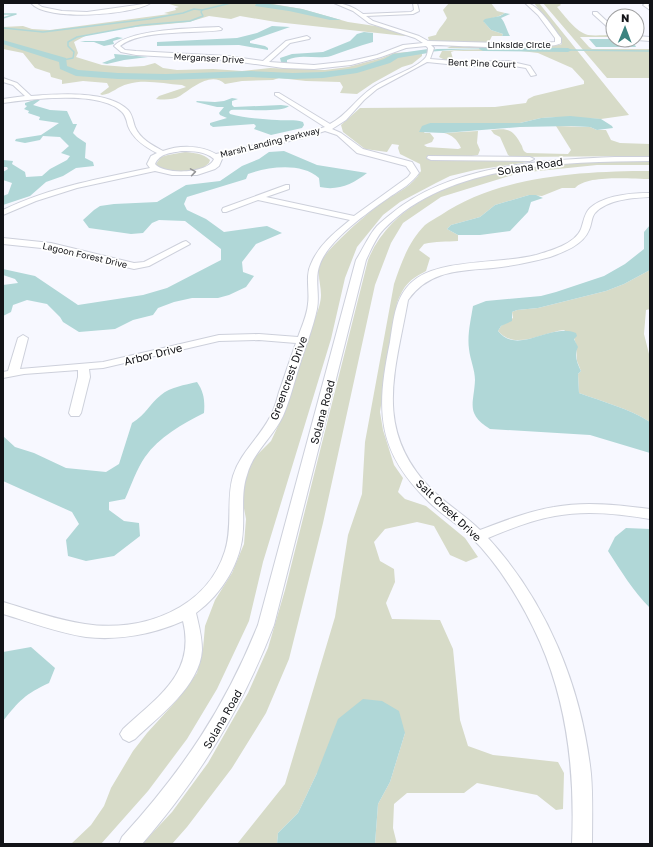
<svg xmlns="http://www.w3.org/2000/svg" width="653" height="847" viewBox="0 0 653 847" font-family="'Golos Text',sans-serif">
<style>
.green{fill:#d7dbc8}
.water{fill:#b0d7d7}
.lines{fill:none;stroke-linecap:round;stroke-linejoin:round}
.stream{stroke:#b0d7d7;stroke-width:1.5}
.river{fill:#b0d7d7;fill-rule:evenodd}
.minor-casing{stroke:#cdd0db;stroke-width:2}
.minor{fill:#fff;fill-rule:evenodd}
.oneway{stroke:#949597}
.labels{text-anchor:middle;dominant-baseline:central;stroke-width:3.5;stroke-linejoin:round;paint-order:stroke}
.far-street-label{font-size:9px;fill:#121317;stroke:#fff}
.street-label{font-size:11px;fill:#121317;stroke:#fff}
</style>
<rect width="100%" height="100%" fill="#f7f8ff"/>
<!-- green -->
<g class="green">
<path d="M166 3 273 4 302 9 348 22 382 27 406 34 405 36 276 22 240 16 231 19 209 16 189 22 125 28 87 35 74 42 78 53 76 57 102 65 127 67 144 66 155 63 163 68 177 70 213 69 242 71 270 68 325 70 348 67 382 58 394 53 410 52 405 54H422V56L412 64 402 67 373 83 357 94 340 93 343 87 340 82 306 81 279 78 273 80 242 81 225 84C211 71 192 88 180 96 173 100 164 100 156 99L159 96 186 87 182 85C164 84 145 79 128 84 118 86 112 94 102 95L100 94 109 87 107 83 83 81 62 84V80L51 77 50 73 35 68 23 53 3 49V27L23 26 32 29 50 30 169 14 164 13 176 10 175 8 179 7Z"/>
<path d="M449 3H491L497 11 505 13C498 18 490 17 484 22L491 30 503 34 502 36H492L489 42 483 43 429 41 428 37 436 35C438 29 444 24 447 18L443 10Z"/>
<path d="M534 3H539L629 115 601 119 558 117 541 118 520 123H430L424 133H430L434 138 432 142 424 145 427 147 458 149 461 148C457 139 452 135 444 133L478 131 477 143 480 150 478 155 465 157 528 162 475 170 450 176 436 183 400 202 383 215 357 247 345 278 331 339 263 562 249 621 217 689 187 739 148 791 101 844H71L91 825 104 806 111 788 133 751 147 733 178 699 197 673 203 649 205 626 215 600 232 573 244 544 246 519 242 498 246 476 253 459 271 441 279 424 319 307C320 303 321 299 321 295 321 283 316 274 321 262 327 248 370 211 384 201 398 192 413 186 421 171L420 164 400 154 398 148 399 145 392 144 387 152 365 149 343 132 341 125 360 108 495 107 526 103 528 99 534 96 584 84V81L572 68 538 53 521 51H454L451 52 453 59 445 60 439 57 442 51 507 48H447L454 45 532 47 559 45 562 44 561 39Z"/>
<path d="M543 3 560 4 561 5 557 7C565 16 576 32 588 35 595 36 604 35 611 35L612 37H580L589 47 592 49H649L650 48V78H607Z"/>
<path d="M556 126 590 127 597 130H606L611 140 620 143 650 144V156L511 157 508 155 500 137 494 134 491 130C509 128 513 129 522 146 523 150 524 152 527 153L568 154 571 150Z"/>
<path d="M185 152C194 153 203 153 210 160L209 163C196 176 172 173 157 167L156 164 161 157 168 155Z"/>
<path d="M650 161V165H597L519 173 441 197 403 223 391 243 375 285 323 523 289 659 266 713 232 768 187 827 172 844H142L172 812 208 763 248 693 268 648 285 590 368 260C407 164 562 161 650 161Z"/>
<path d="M650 171V179C633 179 587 174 575 188H562L542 196 529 195 495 205 480 217 451 225 447 229 458 235V241C446 242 436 241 424 244L419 250 430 258 426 271C409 280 404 285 397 303L380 412 383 430 394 465 403 478 398 492 405 499 426 506 465 538 478 557 466 562 450 555 434 526 417 522 385 529 374 542 380 561 394 569 395 582 386 603 392 619 440 620 453 649 460 720 468 746 493 755 558 762 564 773 563 809 556 810 537 795 477 783 464 793H407L394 804 393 828 397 844H375L378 804 390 782 405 733 317 773 298 813 278 833 277 844H237L285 784 335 617 348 535 362 494 365 442 394 284C401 263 409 241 425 225 430 221 436 218 441 215 498 176 582 171 650 171Z"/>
<path d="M650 270V309L646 310 644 334 650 358V422C628 408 603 402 579 393L578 374 581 371 577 361 576 344 574 338 564 330C543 332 515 351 498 331L501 326 513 318 512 312 517 310 538 308 606 291 624 284Z"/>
</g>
<!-- water -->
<g class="water">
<polygon points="264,3 302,9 341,20 330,20 289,11 255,6 256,4"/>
<path d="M505 13 510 14 501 18C505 22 507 31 510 36H502L503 34 491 30 483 21 485 19 500 16Z"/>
<polygon points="272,26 290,27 250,41 250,43 265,46 268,48 268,50 239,45 157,46 157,42 237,38 257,33"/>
<path d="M364 32 373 33V42C358 46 345 51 331 56 316 60 302 53 287 60V63L281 62 280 58 292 54 323 52 350 41 357 34Z"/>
<polygon points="117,37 123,38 113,41 114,44 104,46 94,42 80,42 85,41 104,41"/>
<polygon points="589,39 613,39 634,43 636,47 596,47"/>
<polygon points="508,48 451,50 404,54 437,49"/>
<polygon points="114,54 148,57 124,60 107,64 102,63 115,58"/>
<path d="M232 98 238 99 232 101V105L234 107 281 105 289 106C281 113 243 109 231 110L229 112 230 114C244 118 262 119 277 120 286 121 294 119 303 122L304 125 302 128 271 135 254 129 256 126 254 124 213 127 210 125V123L227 118 220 115 219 113 224 107H217L196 102 197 101 215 102 224 101Z"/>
<polygon points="34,100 40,100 33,105 50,110 67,111 73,124 77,124 73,133 77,137 86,143 85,158 93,162 94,166 76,168 63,176 46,182 30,196 3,205 3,196 8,194 12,183 3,180 3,172 8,169 7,167 3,167 3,160 13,161 12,164 25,172 26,177 42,176 50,169 67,160 70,156 61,153 69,146 60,137 43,136 40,140 25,143 15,141 16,139 41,135 59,123 39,120 40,117 28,113 29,111 24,109 27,106 25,105 25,103"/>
<polygon points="570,116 601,119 612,126 613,128 597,130 590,127 571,126 520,127 444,133 419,132 422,126 430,123 520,123 541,118"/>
<path d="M284 151 317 165 367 173C353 184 338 191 320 187L319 178C301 162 268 167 248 174L246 179 187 197 184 204 187 210 206 219 224 232 267 226 282 233 256 244 242 262 243 272 254 276 246 287 229 295 218 298H192L174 302 158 308 153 315 133 320 115 329 79 332 63 322 60 317 47 304 27 300 13 305 11 312 3 316V285L18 283 15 279 3 275V269L35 276 78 305 143 295 167 288 221 260V249L185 221 159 220 152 223 143 233 131 234 89 228 83 220 94 210 100 206 114 204 157 202 186 185 220 181 242 166 259 159 269 152Z"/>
<polygon points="529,195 536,195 543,198 531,202 528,212 510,231 480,235 458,235 447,229 451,225 480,217 495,205"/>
<path d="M650 225V270L624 284 606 291 538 308 517 310 512 312V321L501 326 498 331C518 356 551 322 576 333L577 336 574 339 578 347C574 355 577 363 581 371L578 374 579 393C603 402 628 408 650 422V453L590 435 490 429C465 413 474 404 475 380 475 370 470 359 469 349 467 335 471 319 473 306L486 301 541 296 556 292 604 276 625 264 644 249V232Z"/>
<path d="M197 382C204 392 205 401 204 413 182 424 159 437 145 457 137 468 131 486 125 499L109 502V510L124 521 139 523 140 536 114 556 86 561 68 556 66 540 79 524 72 512 3 481V436L15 447 34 453 66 468 106 472 119 464 132 423C147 414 149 404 161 395 170 387 185 385 197 382Z"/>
<path d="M626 528 650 529V608C633 591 621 571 608 551L615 537Z"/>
<path d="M31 647 55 668 49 683C25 694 19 701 3 721V652Z"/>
<polygon points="363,699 382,701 399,711 405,733 390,782 378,804 375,844 277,844 278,833 298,813 317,773 338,719"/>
</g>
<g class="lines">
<!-- stream -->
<g class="stream">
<polyline points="3,14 16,14 3,18"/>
<polyline points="3,28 43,32 149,19 183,13 194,9 202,10 231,3"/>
<polyline points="568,50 650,51"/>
<polyline points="63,60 73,58 74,52 68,46 68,42 77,37 142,25 190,21 203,16 201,12 202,10"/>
</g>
<!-- river -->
<g class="river">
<polygon points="3,40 66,58 67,66 78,70 118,73 166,74 249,71 293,73 323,72 356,68 384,59 393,54 428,49 432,51 428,53 398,58 390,63 357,73 323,78 293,79 249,77 166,80 118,79 76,76 60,69 59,62 3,44"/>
<polygon points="480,47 568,48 572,50 568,52 483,51 479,49"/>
</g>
<defs>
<g id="minor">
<path d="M31 3H36L42 7 62 11 87 12 151 3C131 15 47 22 31 3Z"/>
<path d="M334 3C344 3 354 7 363 14L411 12 414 10 413 3H417L419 11 413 14 366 16 373 21 419 36 428 41 532 44 555 42V38L538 15 525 3C538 3 553 28 561 38V43C547 52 454 45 431 45L434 48 430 59 467 62 508 61 530 66 536 75 531 76 526 68 508 65 467 66 427 62 377 89 364 100 346 120 332 129 341 133 363 149 412 162 419 173C412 183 402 189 391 196 370 211 329 239 320 264 314 278 320 294 317 309 313 328 305 348 299 367 294 383 290 400 283 416 273 437 253 452 247 475 241 492 244 511 243 529 242 562 222 594 196 613 199 626 202 637 202 650 200 686 159 716 135 739L129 742 123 739 120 734 123 729C157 697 196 674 183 621 154 634 118 641 86 637 58 633 30 622 3 614V602C30 610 57 620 85 624 142 633 207 609 225 551 233 526 226 500 233 476 240 453 259 438 270 417 274 410 277 400 279 392 285 375 290 359 296 343L259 340 219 341 103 368 89 369 90 377 81 413 79 416H71L69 413 78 377V370L24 374 3 378V372L8 371 18 338 23 335 28 338 20 369 103 362 219 335 259 334 298 337C302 326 307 315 308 304 310 291 305 276 311 264 318 246 335 232 350 220L258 200 226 212H223L222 210 223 208 286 185H289V189L266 197 354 216 408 177 411 173 406 166 357 153 337 135 325 131 303 138 220 157 222 159 219 166 215 169 197 175H172L155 171 77 188 36 201 3 215V210C51 187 98 179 150 168L147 164 151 156 157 153C145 147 133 139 128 126 127 122 126 116 122 112 101 90 31 99 3 103V99L25 96 13 85 3 82V78L17 83 31 96C57 94 108 90 128 110 132 114 133 121 135 127 140 139 152 145 163 151 179 145 201 145 216 154L299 135 325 127 275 95V93H279L330 124C347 115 356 99 372 88 385 78 417 69 426 57 427 55 428 51 428 48L426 46 406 48 381 57 351 65 314 69 283 68 227 60 136 55 121 52 114 46C130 29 195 28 219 27L222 29 221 30C195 34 141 29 120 46L125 50 136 51 227 56 263 61 286 41 307 36 310 38 309 39 290 43 269 62 314 65 351 61 377 55 403 45 423 43 415 38 369 23 353 11ZM182 151C193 151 205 151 214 159 208 174 164 175 155 164 160 153 171 153 182 151Z"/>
<polygon points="646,3 650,3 648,5 650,10 643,5"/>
<polygon points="593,12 597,12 613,27 613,32 593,14"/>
<polygon points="637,36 650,37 650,41 637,40"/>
<polygon points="428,156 530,157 534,159 530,161 431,160 427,158"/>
<path d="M615 157H650V161C565 162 447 163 384 229 376 237 371 250 366 260L274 625C242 708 200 777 142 844H119L122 837C183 770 224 709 258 625L356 260C363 249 369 235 377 226 381 222 386 218 391 214 450 165 541 160 615 157Z"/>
<path d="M650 193V197C633 198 608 199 595 213 591 218 592 224 589 230 583 245 564 252 550 257 531 262 512 266 493 268 460 271 429 270 408 300 395 373 373 429 431 489 446 504 465 515 480 530 504 521 529 511 554 507 586 501 618 505 650 509V519C619 514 587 510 555 516 532 520 510 529 488 538 547 602 582 688 591 774 593 797 592 821 592 844H572C575 774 568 706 540 642 524 606 499 564 471 537 458 524 442 515 429 502 376 451 376 410 390 342 394 318 395 293 417 278 446 259 501 264 536 255 550 251 575 244 581 229 584 221 584 214 590 208 605 195 631 193 650 193Z"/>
<polygon points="3,238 51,243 134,263 144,262 183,242 186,241 190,244 149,266 134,269 51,249 3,244"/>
</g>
</defs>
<!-- minor casing -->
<use href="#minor" class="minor-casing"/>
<!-- minor -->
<use href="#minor" class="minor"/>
</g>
<!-- one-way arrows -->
<defs><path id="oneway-chevron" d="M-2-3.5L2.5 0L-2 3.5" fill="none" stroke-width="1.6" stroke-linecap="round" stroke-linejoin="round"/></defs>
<use class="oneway" href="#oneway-chevron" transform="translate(193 172) rotate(-9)"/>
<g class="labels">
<!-- far-street labels -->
<g class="far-street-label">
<text x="519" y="44">Linkside Circle</text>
<text transform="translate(209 58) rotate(3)">Merganser Drive</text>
<text transform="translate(482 63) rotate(2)">Bent Pine Court</text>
<text transform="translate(270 142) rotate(-14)">Marsh Landing Parkway</text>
<text transform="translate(85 255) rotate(13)">Lagoon Forest Drive</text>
</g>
<!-- street labels -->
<g class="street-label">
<text transform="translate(530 166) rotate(-9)">Solana Road</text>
<text transform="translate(153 354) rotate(-14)">Arbor Drive</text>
<text transform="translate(288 378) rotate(-70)">Greencrest Drive</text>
<text transform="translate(322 412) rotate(-75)">Solana Road</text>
<text transform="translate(449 510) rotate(43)">Salt Creek Drive</text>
<text transform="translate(222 719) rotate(-60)">Solana Road</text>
</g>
</g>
<!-- border -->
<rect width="653" height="847" fill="none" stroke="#121317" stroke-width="8"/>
<!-- north arrow -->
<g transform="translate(625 28) rotate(1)"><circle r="19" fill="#ffffff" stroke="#a0a1a2"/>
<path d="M0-3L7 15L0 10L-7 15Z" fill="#3b8380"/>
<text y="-6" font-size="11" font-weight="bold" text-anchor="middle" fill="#121317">N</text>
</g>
</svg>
